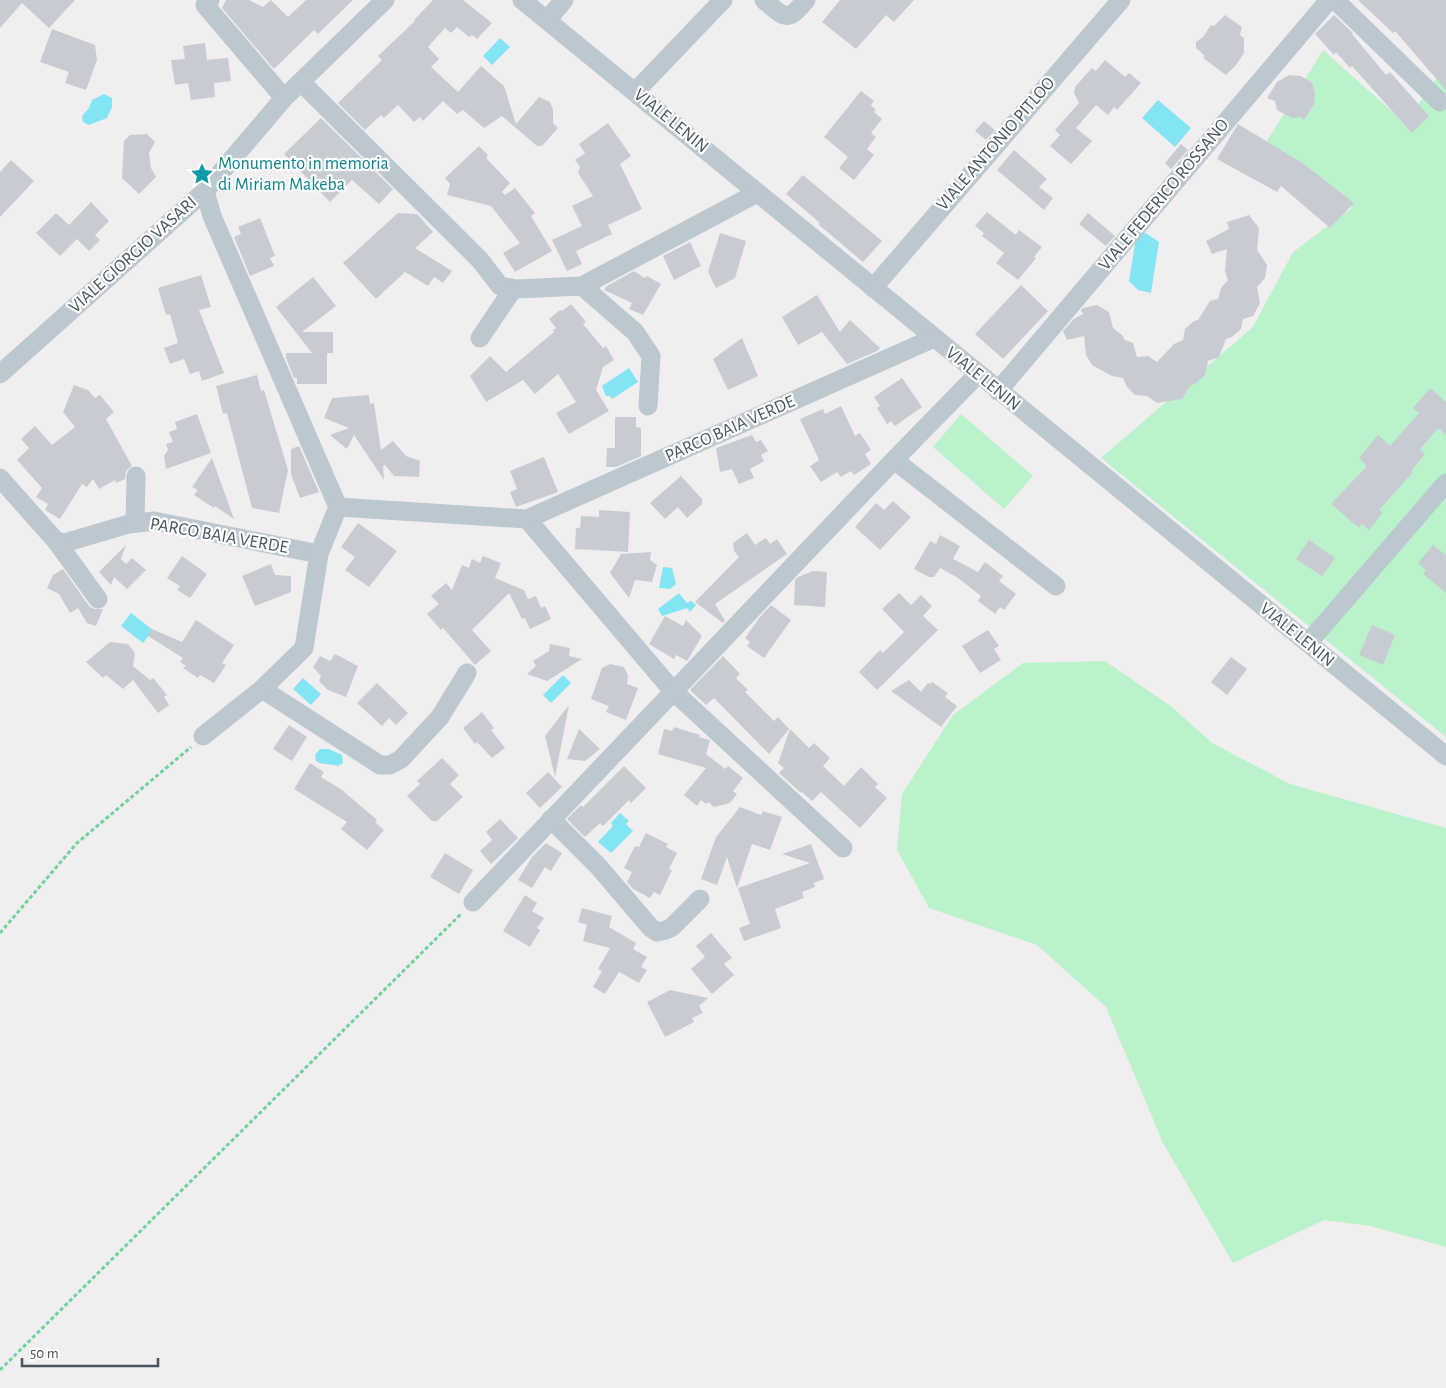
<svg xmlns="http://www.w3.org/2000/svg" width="1446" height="1388" viewBox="0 0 1446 1388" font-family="'Alegreya Sans',sans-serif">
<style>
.green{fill:#b9f2cb}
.water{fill:#83e4f3}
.building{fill:#c8ccd2}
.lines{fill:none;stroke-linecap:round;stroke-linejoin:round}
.path{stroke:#6fd39a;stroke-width:3;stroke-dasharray:4 2.5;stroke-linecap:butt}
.minor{stroke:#bbc8cf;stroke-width:19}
.labels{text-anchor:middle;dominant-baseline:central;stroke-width:4.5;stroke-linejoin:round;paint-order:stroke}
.street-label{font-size:18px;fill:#45545e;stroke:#fff}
.culture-label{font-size:18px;fill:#0d838f;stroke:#fff;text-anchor:start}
</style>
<rect width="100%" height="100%" fill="#f1eeef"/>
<!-- green -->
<g class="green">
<polygon points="1323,50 1405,123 1446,65 1446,737 1101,458 1253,327 1293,252 1352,208 1267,141"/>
<polygon points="961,414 1033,476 1004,509 933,447"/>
<polygon points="1105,661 1172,707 1212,743 1290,784 1446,828 1446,1247 1370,1226 1324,1220 1233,1263 1163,1143 1106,1007 1037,945 929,908 897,850 902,794 953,715 1023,663"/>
</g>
<!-- water -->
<g class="water">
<polygon points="500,38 510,47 492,65 483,56"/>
<polygon points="104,94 112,98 112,107 107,118 89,125 83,122 82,116 89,108 92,100"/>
<polygon points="1158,100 1191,128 1175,147 1142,118"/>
<polygon points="1144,232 1159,242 1151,293 1138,290 1129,281 1135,244"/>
<polygon points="629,368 638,382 612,399 610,396 606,396 602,386"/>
<polygon points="663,567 672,568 676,584 670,589 659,588"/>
<polygon points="679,593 687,603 691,601 696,605 690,612 687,608 662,616 658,609"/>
<polygon points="131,613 153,630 143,643 121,626"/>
<polygon points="563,675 571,683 551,703 543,695"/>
<polygon points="303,678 321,694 311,705 293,689"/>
<path d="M320 749H329L342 755 343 763 338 766C330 763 324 766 316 761L315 755Z"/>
<polygon points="620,813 629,821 626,824 633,831 611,853 598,842 613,826 611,823"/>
</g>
<!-- building -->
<g class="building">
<polygon points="0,0 75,0 49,28 22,3 0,28"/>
<polygon points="226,0 249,0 263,7 271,0 288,17 306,0 353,0 318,34 314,30 274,69 222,8"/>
<polygon points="433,0 463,0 492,23 477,39 472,35 469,37 457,27 451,33 445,28 428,47 439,59 431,67 458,92 481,66 504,86 516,124 539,97 550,102 553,109 553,123 558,128 542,146 537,146 502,116 484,128 463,110 457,114 443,101 423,121 420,117 414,122 398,105 384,118 381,115 365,130 338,103 382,60 378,56 415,21 414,20"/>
<polygon points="840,0 914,0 894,22 886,15 856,49 822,22"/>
<polygon points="1358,0 1446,0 1446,90 1395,31 1393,33"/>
<polygon points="1225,15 1242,27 1240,35 1244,38 1244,53 1236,65 1226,75 1203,58 1205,56 1196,48 1196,42 1203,37 1211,25 1214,26"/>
<polygon points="1334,15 1353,33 1352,34 1386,75 1390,72 1429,116 1412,133 1352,66 1350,68 1336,52 1334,55 1315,34"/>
<polygon points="52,29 95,45 97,60 86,90 65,83 69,72 40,62"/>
<polygon points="205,43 207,60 228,58 231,81 214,83 215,97 191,100 188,83 175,85 171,60 185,59 183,46"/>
<polygon points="1105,60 1125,77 1129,73 1141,83 1117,110 1114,107 1108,115 1096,105 1076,128 1092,141 1071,164 1050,146 1060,135 1055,130 1079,103 1074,93 1075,87 1092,68 1096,71"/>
<polygon points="1289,75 1301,76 1312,83 1315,93 1314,104 1304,120 1299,117 1292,118 1277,110 1275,101 1267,98 1277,82"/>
<polygon points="861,91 874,101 871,105 876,110 874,112 882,119 871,133 876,137 867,149 874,155 854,180 839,168 848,157 824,137"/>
<polygon points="321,118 393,189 379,204 352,180 330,202 284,154"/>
<polygon points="984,121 995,130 986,140 975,131"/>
<polygon points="608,123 631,156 620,164 642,209 608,225 612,234 576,251 582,264 567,271 552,240 582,226 572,206 593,196 578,173 580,167 575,160 585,153 579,144"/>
<polygon points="1238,124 1304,164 1354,203 1330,228 1281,186 1277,192 1217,159"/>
<polygon points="147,134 155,142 149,153 151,168 156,177 139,194 122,178 124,141 130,135"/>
<polygon points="1181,144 1188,150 1171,169 1165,163"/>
<polygon points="479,146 488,155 486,158 510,183 502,192 505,195 515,188 535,213 531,216 552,251 515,272 503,253 520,243 491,206 447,195 450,184 445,178"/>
<polygon points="1014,150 1047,179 1039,187 1053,198 1044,210 997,170"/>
<polygon points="11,160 34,181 0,217 0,172"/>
<polygon points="803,175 882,241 863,262 818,224 820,223 786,194"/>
<polygon points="91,202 109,221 95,235 100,240 89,251 77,239 60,256 36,233 56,213 69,225"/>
<polygon points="987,212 1016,235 1019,230 1042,247 1034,257 1036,258 1018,280 996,263 1004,253 982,236 984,233 975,226"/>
<polygon points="398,213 417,214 433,232 415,248 452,271 443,283 434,277 428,286 405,272 376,299 343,263"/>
<polygon points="1088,213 1115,236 1106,246 1079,224"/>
<polygon points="1249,215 1259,228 1257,250 1267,265 1265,278 1257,287 1260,303 1253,316 1243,319 1241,329 1232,337 1226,339 1219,357 1208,361 1205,375 1196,383 1190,386 1182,399 1157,403 1147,396 1135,395 1127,387 1123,378 1112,376 1092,365 1086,355 1084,336 1067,340 1063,331 1074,319 1083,314 1081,310 1083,308 1097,305 1109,312 1113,328 1122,335 1125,340 1133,343 1137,357 1148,356 1157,362 1174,344 1183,340 1185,329 1194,321 1198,320 1210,301 1218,299 1221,288 1228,280 1225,271 1227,249 1212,254 1206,241 1229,229 1227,222"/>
<polygon points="260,218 275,256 270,258 274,266 250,276 234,237 241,234 238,227"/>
<polygon points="720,233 746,241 735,278 716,288 708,272"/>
<polygon points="690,242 701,266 674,280 663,256"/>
<polygon points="634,271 645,278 647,276 661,284 643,315 629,309 632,303 604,290 607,286"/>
<polygon points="201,275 211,307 199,310 224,373 202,381 199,371 190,374 184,359 170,364 164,348 178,343 170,314 166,315 158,288"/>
<polygon points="313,277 336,306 302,332 333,332 333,353 327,353 327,384 297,384 297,378 294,378 286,358 286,353 312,353 276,307"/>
<polygon points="1021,285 1048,311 1003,359 975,334"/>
<polygon points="817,295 840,332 850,320 880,348 877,351 847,364 822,332 798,345 782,317"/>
<polygon points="571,304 586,322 583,324 603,348 606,346 614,360 603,367 596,390 609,411 569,434 556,413 576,402 558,374 535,394 523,380 486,402 470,376 490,356 506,372 554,332 553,330 556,328 549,319 560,310 562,311"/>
<polygon points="742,338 758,376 728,390 713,359"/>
<polygon points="257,375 261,391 264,390 288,470 279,513 252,508 227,413 223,414 216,386"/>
<polygon points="902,378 922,407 895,426 891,421 887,424 877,408 880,406 874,397"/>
<polygon points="74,385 88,390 95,398 100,395 114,412 106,419 132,466 126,471 125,479 116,483 115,480 99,489 93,479 87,487 82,484 60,519 45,510 48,504 36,497 42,488 17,460 29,448 21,439 35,426 52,445 75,427 63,412"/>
<polygon points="1430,388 1446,402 1446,435 1438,428 1420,449 1425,454 1411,471 1413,472 1379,510 1383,513 1369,530 1362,524 1359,528 1331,504 1367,466 1359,458 1378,435 1390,446 1419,413 1413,408"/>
<polygon points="369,395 370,404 374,403 381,450 393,441 406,456 420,461 419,477 394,476 385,465 383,466 384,480 354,435 347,449 330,435 349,428 324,418 332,398"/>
<polygon points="841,406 855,436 860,433 871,450 865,454 871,464 854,475 851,471 841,477 837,472 821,482 810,466 819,460 800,419 823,409 825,414"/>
<polygon points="197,414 211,453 166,469 164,456 168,450 166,444 173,442 169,432 177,429 175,422"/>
<polygon points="615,417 636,417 636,427 641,428 641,456 616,467 606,467 607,448 615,448"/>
<polygon points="752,435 756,442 761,440 768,451 761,455 764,461 750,469 754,478 739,484 732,469 720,472 716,448"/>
<polygon points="299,446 319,492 300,498 291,474 291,449"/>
<polygon points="544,457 558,492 516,507 510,492 517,489 510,471"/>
<polygon points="212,458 234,519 215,506 214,508 194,495 198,490 192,487"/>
<polygon points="681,476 702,499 702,504 687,518 678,507 665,519 650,503"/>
<polygon points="893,501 911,517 880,550 855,527 876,503 884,510"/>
<polygon points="599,510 630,512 628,552 575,549 576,528 580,528 581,516 599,517"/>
<polygon points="358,523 397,551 369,587 345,570 355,557 341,547"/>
<polygon points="747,533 755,545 766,538 770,544 777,539 787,554 715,604 725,621 723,623 695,602 739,557 734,551 733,543"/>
<polygon points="940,535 960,546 953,559 978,572 985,562 1003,576 999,581 1016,594 1004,610 1000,607 995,614 978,601 981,596 958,578 940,568 934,577 929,577 914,569 930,541 936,544"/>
<polygon points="1309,540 1335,558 1322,576 1296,559"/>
<polygon points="126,545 121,559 126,564 132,558 146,570 127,589 114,577 111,585 99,572"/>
<polygon points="1433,545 1446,555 1446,593 1423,574 1426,570 1418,563"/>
<polygon points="651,552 650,560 657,565 652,582 635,580 629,598 610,573 621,554"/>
<polygon points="182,556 207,574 190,598 177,590 180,586 167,578"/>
<polygon points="483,556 501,563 495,578 524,590 528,599 536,596 541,608 545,606 551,619 530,629 525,618 522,619 509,593 472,630 491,651 475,665 443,628 441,630 427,614 439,604 431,596 446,583 452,590 462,565 469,568 472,559 480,563"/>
<polygon points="271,564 275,575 291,576 291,592 255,606 242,576"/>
<polygon points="63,569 89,606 94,609 103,609 96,626 87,623 78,608 70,613 59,594 47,588 53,575"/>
<polygon points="813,571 827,572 825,607 794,605 795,580 798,577"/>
<polygon points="899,593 911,605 921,595 932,606 923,616 938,630 877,690 859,672 880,650 883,653 904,632 882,609"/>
<polygon points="771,605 791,620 764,658 747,646 750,642 745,638 760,617"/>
<polygon points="665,616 683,626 686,620 702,636 687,661 676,655 674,659 649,644"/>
<polygon points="196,620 234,645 222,663 226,665 214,683 200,675 198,678 183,668 186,666 180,662 183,658 148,636 152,629 182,642"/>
<polygon points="1372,625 1395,635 1383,665 1359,655"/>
<polygon points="988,630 999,646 994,649 1001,660 980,673 962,646"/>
<polygon points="110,642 128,644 135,653 133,666 150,680 153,678 167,695 164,697 169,705 158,713 133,680 123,689 106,675 103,678 86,662"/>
<polygon points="550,644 570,648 569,656 582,659 547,681 527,674 536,666 533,661 549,651"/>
<polygon points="335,654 358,666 346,697 328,690 319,681 321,676 313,667 320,656 330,661"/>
<polygon points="723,656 740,674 736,678 748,690 745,692 774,721 778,717 789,729 769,754 714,698 706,705 690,690"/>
<polygon points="1231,657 1247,669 1227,695 1211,682"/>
<polygon points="610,664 624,667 628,675 627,684 638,688 626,720 606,712 609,706 591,699 602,668"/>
<polygon points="909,680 921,692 928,683 930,684 932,682 948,693 945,697 957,706 941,727 891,691"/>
<polygon points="377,683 408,713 396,725 389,718 382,726 357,703"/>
<polygon points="569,705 555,777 545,736"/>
<polygon points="482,712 494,728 491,730 505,748 492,758 477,742 475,744 463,728"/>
<polygon points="289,725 307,737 292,761 273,749"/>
<polygon points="674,727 700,735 699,737 710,740 706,754 725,769 728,766 743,778 733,791 737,794 730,803 714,807 708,802 706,804 701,800 697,806 684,795 706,768 658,754 664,729 672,731"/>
<polygon points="579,729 600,749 585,761 567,759"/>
<polygon points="790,729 809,748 814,743 830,758 823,766 844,786 861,767 878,784 875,787 887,798 860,828 821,792 812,801 802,792 801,793 779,773 784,768 778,763"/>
<polygon points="442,758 459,775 450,784 463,797 437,821 432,821 407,796 420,784 417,781"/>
<polygon points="310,763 324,772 321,777 342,790 377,820 375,822 384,830 367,850 341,829 347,822 294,789"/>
<polygon points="624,766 646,788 631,803 629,800 603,826 600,823 585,837 567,819 581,805 583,807"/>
<polygon points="548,772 562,787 540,808 526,793"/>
<polygon points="740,807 761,815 763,811 782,817 770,850 752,844 737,888 727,857 717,885 701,879 716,837"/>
<polygon points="500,819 518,838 491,864 480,851 492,840 486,832"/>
<polygon points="646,833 668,844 666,847 677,853 669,869 672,870 660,895 654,892 650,898 633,889 627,882 632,872 624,868 635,846 639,847"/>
<polygon points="546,843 562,853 551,871 545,867 532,888 518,880 532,857"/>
<polygon points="811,844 824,879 814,883 815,887 802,892 804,898 775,909 781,928 744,941 739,928 750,924 738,888 810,863 782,854"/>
<polygon points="445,853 473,870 459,894 430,877"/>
<polygon points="525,895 537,903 532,911 544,918 537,928 540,930 530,947 503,931"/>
<polygon points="582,908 612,916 609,927 636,943 633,949 647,957 641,967 647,970 639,983 619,972 605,994 593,987 602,971 598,969 610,948 583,941 587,925 578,922"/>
<polygon points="711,933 732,958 724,964 734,975 712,994 691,969 705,957 696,946"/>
<polygon points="670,990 708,998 699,1006 703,1013 692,1018 694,1022 665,1037 647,1002"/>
</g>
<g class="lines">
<!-- path -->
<g class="path">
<polyline points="0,933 77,843 191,747"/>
<polyline points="0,1370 462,913"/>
</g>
<!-- minor -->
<g class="minor">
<polyline points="210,0 205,5 284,98"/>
<polyline points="522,0 1446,756"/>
<path d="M764 0C785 18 787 23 806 0"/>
<polyline points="1335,0 1440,102"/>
<polyline points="547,20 564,0"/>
<polyline points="301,82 480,260 500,286 516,289 582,286 757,193"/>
<polyline points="635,92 723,0"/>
<polyline points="205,191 212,216 338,507"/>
<polyline points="582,286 635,332 651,356 648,406"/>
<polyline points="873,288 1121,0"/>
<polyline points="480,338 513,289"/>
<polyline points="0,374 205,191 284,98 385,0"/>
<polyline points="998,391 1329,0"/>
<polyline points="894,460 1056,586"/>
<polyline points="0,478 56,541 64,543 129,524 154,521 319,554"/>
<polyline points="527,519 673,691 843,848"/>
<polyline points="135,523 136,476"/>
<polyline points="56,541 98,599"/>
<polyline points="1308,643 1446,483"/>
<polyline points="262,689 380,765 390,765 401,759 440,717 467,673"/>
<polyline points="203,736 262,689 304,648 319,554 338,507 527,519 934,338"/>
<polyline points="551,819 598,866 651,928 657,932 666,930 672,927 700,899"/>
<polyline points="473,902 894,460 978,374"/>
</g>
</g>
<!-- icons -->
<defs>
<symbol id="sight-bare" viewBox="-9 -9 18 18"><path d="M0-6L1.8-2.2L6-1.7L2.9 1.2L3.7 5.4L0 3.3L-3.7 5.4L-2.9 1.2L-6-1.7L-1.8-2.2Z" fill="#0f9aa8" stroke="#fff" stroke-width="2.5" paint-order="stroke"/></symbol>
</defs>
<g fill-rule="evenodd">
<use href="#sight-bare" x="186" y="158" width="32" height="32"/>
</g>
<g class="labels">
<!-- street labels -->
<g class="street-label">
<text transform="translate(671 121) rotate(39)">VIALE LENIN</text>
<text transform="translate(996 144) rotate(-49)">VIALE ANTONIO PITLOO</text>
<text transform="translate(1164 195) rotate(-50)">VIALE FEDERICO ROSSANO</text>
<text transform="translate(133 255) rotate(-42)">VIALE GIORGIO VASARI</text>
<text transform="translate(983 379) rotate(39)">VIALE LENIN</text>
<text transform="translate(730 429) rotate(-24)">PARCO BAIA VERDE</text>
<text transform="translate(219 536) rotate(10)">PARCO BAIA VERDE</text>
<text transform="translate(1297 635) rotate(39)">VIALE LENIN</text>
</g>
<!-- culture labels -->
<g class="culture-label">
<text x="218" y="164">Monumento in memoria<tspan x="218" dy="21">di Miriam Makeba</tspan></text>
</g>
</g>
<!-- scale -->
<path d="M22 1358v8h136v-8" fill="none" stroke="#45545e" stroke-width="2.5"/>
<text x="30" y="1358" font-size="15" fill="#45545e" stroke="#ffffff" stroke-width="4" paint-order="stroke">50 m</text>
</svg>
